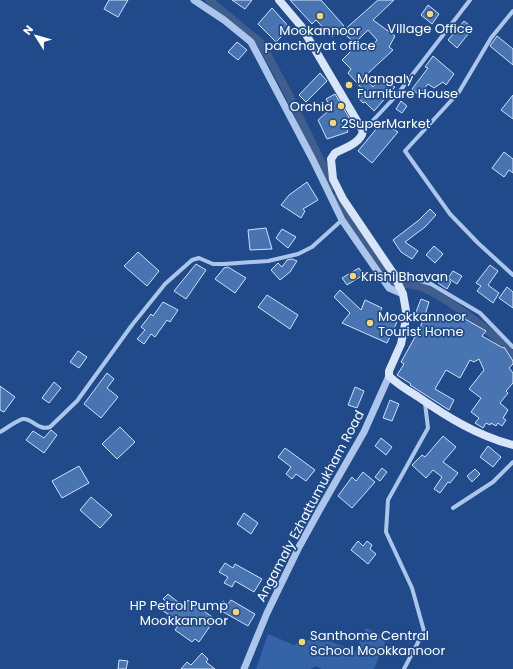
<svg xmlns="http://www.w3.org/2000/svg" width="513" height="669" viewBox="0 0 513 669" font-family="Poppins,sans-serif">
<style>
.green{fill:#3463a7}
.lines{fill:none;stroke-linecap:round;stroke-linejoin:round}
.canal{stroke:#405e8d;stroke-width:8}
.building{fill:#4974b2;stroke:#d1e1f8}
.minor{stroke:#acc6eb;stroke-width:4}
.tertiary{stroke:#acc6eb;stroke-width:7}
.secondary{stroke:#d8e5f8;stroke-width:8}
.poi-dot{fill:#f8d56d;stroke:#204a8a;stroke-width:1.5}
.labels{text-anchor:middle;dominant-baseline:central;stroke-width:3.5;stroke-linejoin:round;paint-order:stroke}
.poi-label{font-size:13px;fill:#fff;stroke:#204a8a;text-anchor:start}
.street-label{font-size:13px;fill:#fff;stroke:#204a8a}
</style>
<rect width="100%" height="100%" fill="#204a8a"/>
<!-- green -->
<polygon class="green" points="366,628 387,638 374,669 322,669 316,666 310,669 256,669 268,634 294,645 299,642 321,637 355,652"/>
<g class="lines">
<!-- canal -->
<g class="canal">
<polyline points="209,0 261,43 288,93 333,186"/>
<polyline points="338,196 350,221 391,281 399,283"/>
<path d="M399 283C406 284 414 285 421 287 444 296 502 337 513 358"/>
</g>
</g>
<!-- building -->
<g class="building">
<polygon points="109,0 128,0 118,17 104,9"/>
<polygon points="232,0 252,0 245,9"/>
<polygon points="290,0 321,0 344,26 332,37 316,20 312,24"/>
<polygon points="378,0 394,0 373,20 395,36 389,47 393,50 364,77 373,87 382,77 395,87 374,111 365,102 363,103 357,97 364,91 348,73 351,69 342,60 359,43 368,51 377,40 368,30 355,43 342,32"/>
<polygon points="428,5 439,14 432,24 421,15"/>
<polygon points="272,8 290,28 276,42 258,24"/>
<polygon points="464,21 473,28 457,48 448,40"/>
<polygon points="497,36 513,49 513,65 490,46"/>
<polygon points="237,42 247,50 238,60 228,52"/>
<polygon points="433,56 454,74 446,85 443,82 434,88 428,84 419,95 412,89 428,68 425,67"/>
<polygon points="320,73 327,81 306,102 299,95"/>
<polygon points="335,94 350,119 345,125 348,132 327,139 318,120 326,113 332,109 326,99"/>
<polygon points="513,95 513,119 501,110"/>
<polygon points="401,101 407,106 402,113 396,109"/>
<polygon points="382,122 398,132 372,163 358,151"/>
<polygon points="504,152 513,159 513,173 509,170 504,177 492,168"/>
<polygon points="307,182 318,200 303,209 305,211 301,218 281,205 289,195"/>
<polygon points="430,209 436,215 425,227 405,242 418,251 412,259 401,252 393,240 419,220"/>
<polygon points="266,228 272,249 250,250 248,230"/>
<polygon points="282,229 296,237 288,248 276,238"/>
<polygon points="434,246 443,254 435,263 426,255"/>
<polygon points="138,252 159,271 147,286 124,266"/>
<polygon points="292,259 297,261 290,272 280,280 271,270 278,263 282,267 287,260"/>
<polygon points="196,264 206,270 186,299 174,291"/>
<polygon points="490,265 498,271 488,285 499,293 493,303 477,291 481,286 476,283"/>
<polygon points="228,267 246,278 235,293 215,279 224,268"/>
<polygon points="359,268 363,275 347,285 342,278"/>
<polygon points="453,271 462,276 457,284 448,278"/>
<polygon points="443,276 451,282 447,289 438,283"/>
<polygon points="507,287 513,292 513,308 499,298"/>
<polygon points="340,290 361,310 365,300 382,308 379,314 397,322 387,343 342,323 350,313 334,297"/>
<polygon points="267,295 298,315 290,329 258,307"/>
<polygon points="421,299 429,302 425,315 416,312"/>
<polygon points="163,302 178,310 170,322 167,320 155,337 151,334 144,344 137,339 145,330 141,327 151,314 153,316"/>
<polygon points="426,313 449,321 453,315 463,322 465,319 486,331 482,336 503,348 504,347 513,361 513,364 509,368 513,373 513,383 506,391 508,393 500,403 508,410 503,418 506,420 502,426 498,423 496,426 491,423 490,425 486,423 483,428 475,423 479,418 471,412 481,398 469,389 484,370 479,359 474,362 470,360 460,378 446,370 435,389 454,400 449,410 410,385 411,384 397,375 404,364 401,362 415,337 416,337"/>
<polygon points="78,351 87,357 79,368 70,362"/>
<polygon points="107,373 114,379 107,388 118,397 101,418 84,404"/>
<polygon points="54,382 61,388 49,403 42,398"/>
<polygon points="0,386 15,397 4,412 0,410"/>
<polygon points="355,387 364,391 357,408 348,405"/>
<polygon points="390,400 399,404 392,421 383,418"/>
<polygon points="120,427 135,442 117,459 102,444"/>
<polygon points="51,430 57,435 44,453 26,440 33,431 44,438"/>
<polygon points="443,436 456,447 443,462 458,473 450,483 448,482 440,493 434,489 442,477 433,470 426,478 412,465 422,455 425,457"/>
<polygon points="381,438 392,447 386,455 375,446"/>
<polygon points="488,446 501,457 493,467 480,457"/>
<polygon points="285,448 315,470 306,481 296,474 292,479 286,474 291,467 278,457"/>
<polygon points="79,466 89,483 62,498 52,481"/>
<polygon points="382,468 387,472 380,481 375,477"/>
<polygon points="475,469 480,474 472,482 467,476"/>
<polygon points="363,472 375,482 352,508 338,496 352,477 356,481"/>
<polygon points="91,497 112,515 100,528 80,510"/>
<polygon points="244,513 258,523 251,534 237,524"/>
<polygon points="358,541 363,546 367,541 372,545 370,549 376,554 368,564 351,550"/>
<polygon points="225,563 233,568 235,564 262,579 254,592 235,581 232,587 224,583 228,577 219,572"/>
<polygon points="168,594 184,607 188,600 215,619 199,642 195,639 192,642 175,630 180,623 162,610 168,603 163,599"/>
<polygon points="231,600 255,614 248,626 218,609 223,601 228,604"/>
<polygon points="202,653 208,659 206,662 215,669 181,669 187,662 191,665"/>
<polygon points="119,660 128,661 126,669 118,669"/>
</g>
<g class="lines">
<!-- minor -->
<g class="minor">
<polyline points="513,11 491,38 459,92 405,151 450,214 478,243 513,275"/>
<polyline points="363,131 396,96 470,0"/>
<polyline points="394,273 431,284 480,313 513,347"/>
<path d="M0 432C6 429 17 420 23 419 32 418 38 431 50 427L77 401 132 325 165 284 192 260 199 258 213 264H224L268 261 298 254 312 247 342 220"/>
<polyline points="453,508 493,482 513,462"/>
<polyline points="404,669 424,631 412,588 386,532 388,500 428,428 425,403"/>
</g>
<!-- tertiary -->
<g class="tertiary">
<polyline points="194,0 224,20 251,42 313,160 342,220 389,288 403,294"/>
<polyline points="244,669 267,613 299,547 320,509 364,432 389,376"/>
</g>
<!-- secondary -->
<path class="secondary" d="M279 0 301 26 363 131C361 143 345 148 335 153L331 159 333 179 343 199 393 273 403 294 406 311 405 324 401 344 389 371V376C397 384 407 390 417 396 447 417 478 436 513 445"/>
</g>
<!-- markers -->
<g class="poi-dot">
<circle cx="430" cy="14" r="4"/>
<circle cx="320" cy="16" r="4"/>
<circle cx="349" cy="85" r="4"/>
<circle cx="341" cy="106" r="4"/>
<circle cx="333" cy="123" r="4"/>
<circle cx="353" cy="276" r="4"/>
<circle cx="370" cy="323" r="4"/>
<circle cx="236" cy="612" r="4"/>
<circle cx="302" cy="642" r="4"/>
</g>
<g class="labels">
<!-- poi labels -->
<g class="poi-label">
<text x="430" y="28" text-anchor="middle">Village Office</text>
<text x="320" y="30" text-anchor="middle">Mookannoor<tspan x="320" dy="15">panchayat office</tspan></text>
<text x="357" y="78">Mangaly<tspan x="357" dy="15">Furniture House</tspan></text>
<text x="333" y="106" text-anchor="end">Orchid</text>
<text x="341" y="123">2SuperMarket</text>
<text x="361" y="276">Krishi Bhavan</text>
<text x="378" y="316">Mookkannoor<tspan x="378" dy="15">Tourist Home</tspan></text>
<text x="228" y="605" text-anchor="end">HP Petrol Pump<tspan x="228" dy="15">Mookkannoor</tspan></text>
<text x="310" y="635">Santhome Central<tspan x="310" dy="15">School Mookkannoor</tspan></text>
</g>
<!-- street labels -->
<g class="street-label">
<text transform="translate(310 506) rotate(-62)">Angamaly Ezhattumukham Road</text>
</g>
</g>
<!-- north arrow -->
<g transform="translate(36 36) rotate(307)" stroke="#204a8a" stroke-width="3" paint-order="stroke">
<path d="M0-3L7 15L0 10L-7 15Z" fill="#ffffff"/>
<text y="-6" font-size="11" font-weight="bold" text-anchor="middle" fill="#ffffff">N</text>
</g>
</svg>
